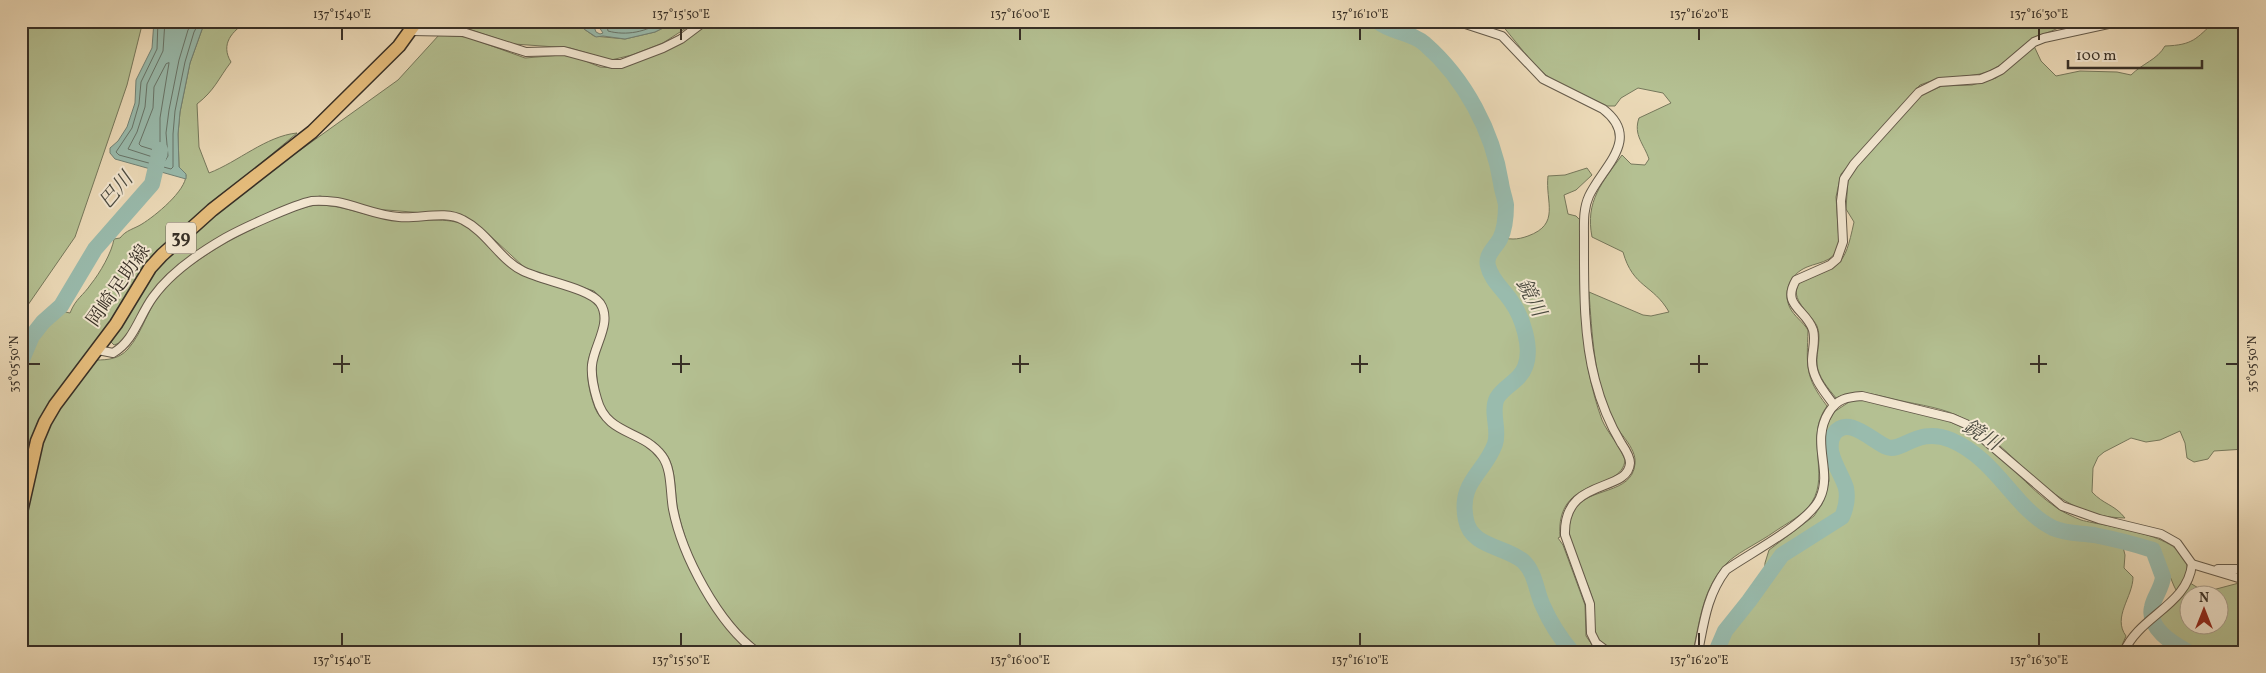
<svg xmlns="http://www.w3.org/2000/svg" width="2266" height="673" viewBox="0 0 2266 673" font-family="Vollkorn,'Noto Serif JP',serif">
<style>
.green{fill:#b4c092;stroke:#76785c;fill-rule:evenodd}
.water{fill:#99bbad;stroke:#728377}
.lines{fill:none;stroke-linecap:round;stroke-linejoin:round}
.shore{stroke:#68756a;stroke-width:1}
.river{stroke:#99bbad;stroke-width:16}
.minor-casing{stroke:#645a4a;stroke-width:10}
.primary-casing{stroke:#372f26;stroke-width:15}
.minor{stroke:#f3e7d1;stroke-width:8}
.primary{stroke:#e6bd7c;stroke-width:12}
.ticks{fill:none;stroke:#372f26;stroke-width:2}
.labels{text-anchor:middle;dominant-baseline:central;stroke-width:4;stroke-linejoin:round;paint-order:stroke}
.shield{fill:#f3e7d1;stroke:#6f6659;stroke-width:1}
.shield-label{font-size:18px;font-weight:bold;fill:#372f26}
.street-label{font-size:19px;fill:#372f26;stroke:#f3e7d1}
.water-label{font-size:20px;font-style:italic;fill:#4b4b41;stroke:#f3e7d1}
.neatline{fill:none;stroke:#372f26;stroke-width:2}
.ticks-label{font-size:12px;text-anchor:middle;fill:#372f26}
</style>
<rect width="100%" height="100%" fill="#ecdab8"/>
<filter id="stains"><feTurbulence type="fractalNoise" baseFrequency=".004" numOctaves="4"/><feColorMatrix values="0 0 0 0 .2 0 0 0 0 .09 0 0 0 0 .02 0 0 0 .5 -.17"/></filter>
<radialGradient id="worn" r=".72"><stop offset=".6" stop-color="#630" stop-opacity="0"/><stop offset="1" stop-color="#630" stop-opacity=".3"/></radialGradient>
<!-- green -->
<g class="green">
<polygon points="21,21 143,21 127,85 75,237 21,315"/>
<path d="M205 21H248C232 31 220 44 231 62 218 79 215 90 197 104L199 147 209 173C238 162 266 136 297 133L209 207 111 323 57 394 21 490 22 372 33 347 46 327 61 311 70 313C76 298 83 296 91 284 100 273 112 252 114 239L120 238C126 230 134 229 142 224 155 216 186 191 186 175L179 167 178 134 180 112 190 63Z"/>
<polygon points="425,21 512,21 524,24 541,21 585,24 584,29 594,36 625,39 655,32 677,21 697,21 663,43 632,55 611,60 570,48 514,44 462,27 426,27"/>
<path d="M711 21H1373L1390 31 1423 45 1460 86 1493 155 1503 199 1504 213 1498 236C1509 240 1517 240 1528 236 1561 224 1545 202 1548 176L1565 175 1587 168 1592 175 1576 190 1564 195 1568 214 1576 216 1580 220C1579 286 1579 357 1602 420 1608 434 1620 445 1625 460 1622 493 1555 474 1560 537L1558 538 1563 545 1585 605 1586 636 1597 652H763C721 619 689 563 678 511 674 493 677 467 665 452 646 428 609 431 600 397 598 387 596 374 596 363 598 333 624 317 594 291L525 268 484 230 462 216 374 209 320 196 300 201 223 235 183 263 166 275 153 292 122 342 114 345 111 342 152 274 162 263 214 216 296 148 299 151 398 80 439 35 467 37 525 58 562 55 578 58 600 67 615 68 630 65 682 43Z"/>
<path d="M1496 21H2067C2058 31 2046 32 2034 38 2015 49 2002 70 1980 74 1958 78 1942 76 1920 85L1841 174 1836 197 1839 242C1837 249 1835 255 1829 259 1822 263 1814 264 1807 267 1790 274 1782 292 1790 308 1794 316 1803 322 1808 330 1807 366 1804 376 1827 406 1804 437 1830 473 1812 502 1804 515 1787 523 1774 532 1760 542 1742 550 1729 561 1703 585 1700 620 1693 652 1674 652 1617 655 1603 645 1590 635 1596 620 1594 606 1590 581 1571 557 1569 531 1569 523 1571 516 1575 509 1588 487 1632 495 1635 464 1637 447 1617 432 1611 418 1594 379 1592 333 1589 292L1643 315 1651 316 1669 312C1653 284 1633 288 1623 252L1592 237C1585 201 1602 183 1622 155L1631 164 1645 165 1649 159C1644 144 1633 135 1639 118L1671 103 1663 93 1638 88 1621 98 1615 106H1607L1551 79 1536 67 1502 25Z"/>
<path d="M2215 21H2245V449L2214 451 2208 459 2194 462 2187 458 2185 443 2180 431 2160 440 2146 442 2131 438 2104 452 2098 457 2093 468 2092 492C2104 505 2114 504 2125 518 2050 517 2021 452 1964 419 1946 408 1919 405 1898 400 1876 395 1858 388 1836 398 1828 388 1818 377 1817 364 1816 352 1822 338 1817 326 1810 312 1789 300 1799 283 1841 264 1844 269 1854 222L1846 209 1848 179 1859 163 1921 95 1942 86 1972 85 1996 78 2034 46 2041 61 2056 76 2080 71 2117 72 2131 75C2143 63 2157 60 2165 46 2193 45 2196 39 2215 21Z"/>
<path d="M315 205C344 204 370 219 399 220 422 222 446 216 468 226 489 246 508 269 535 280 552 287 587 290 597 306 608 323 590 345 588 363 586 377 590 395 595 408 607 437 645 436 661 461 667 470 667 497 670 509 680 556 712 623 751 652H21V539L43 439 55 416 96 360C108 360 119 359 128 349 143 332 148 307 163 290 190 258 274 213 315 205Z"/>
<path d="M1852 400H1863C1900 409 1943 413 1975 435 2004 456 2027 488 2057 508 2064 513 2074 517 2081 520 2106 527 2191 534 2187 571 2186 579 2183 585 2176 590L2174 586 2159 550 2155 546 2096 533 2090 537 2123 547 2125 555 2124 568 2133 577C2133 597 2112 617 2126 636L2119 652H1704L1728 634 1764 585 1765 563 1769 550 1814 516 1822 504 1829 481 1826 427 1834 412Z"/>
<path d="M2190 583 2205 592 2239 583 2245 584V652H2192L2164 629 2159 617 2186 591ZM2188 596H2218V626H2188Z"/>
</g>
<!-- water -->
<g class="water">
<polygon points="154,21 205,21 190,63 180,112 178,134 179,167 186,174 186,179 115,159 110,153 110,148 118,141 127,127 135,103 136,80 152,48"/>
<polygon points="567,21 592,21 596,32 600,34 603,33 599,27 602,21 677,21 655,32 625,39 603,36 596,37 584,29 585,24"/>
</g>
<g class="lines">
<!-- shore -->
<g class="shore">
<polyline points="158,21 157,49 141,82 139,104 132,128 116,152 119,155 171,169 173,167 173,134 175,111 185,62 194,32 200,21"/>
<polyline points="165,21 163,51 147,84 145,107 137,132 128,149 165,161 168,156 166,133 169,110 179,60 188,30 194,21"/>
<path d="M606 21 608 31C626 36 647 32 662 21"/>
<polygon points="169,63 160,118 160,149 157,151 141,146 139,144 153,108 154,87 166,64"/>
</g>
<!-- river -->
<g class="river">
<path d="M1377 21C1391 33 1412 32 1425 44 1465 79 1493 132 1501 183 1502 191 1505 198 1506 205 1506 217 1505 229 1500 239 1495 248 1485 255 1488 266 1491 280 1504 290 1511 301 1522 316 1533 348 1525 367 1520 381 1504 386 1497 398 1490 412 1500 429 1495 444 1484 474 1458 482 1466 520 1471 547 1505 546 1523 561 1536 573 1536 592 1543 606 1550 622 1561 639 1572 652"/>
<polyline points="21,362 32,336 43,322 61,306 95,249 152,184 160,150"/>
<path d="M1716 652 1725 631 1749 601 1782 555 1842 517C1846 508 1848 498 1846 488 1842 473 1823 451 1834 434 1848 414 1873 442 1887 447 1902 453 1918 426 1951 440 1998 460 2014 509 2053 528 2066 534 2081 533 2094 535 2114 539 2134 544 2153 550L2163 577C2162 588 2154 597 2152 607 2147 628 2172 643 2188 652"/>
</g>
<defs>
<g id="minor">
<path d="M1456 21 1502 36 1543 79 1603 109C1642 139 1603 166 1589 196 1583 209 1584 223 1584 237 1584 284 1583 335 1595 380 1601 403 1609 423 1621 443 1625 449 1630 456 1630 463 1628 494 1563 476 1565 535L1590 604 1591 633 1596 643 1608 652"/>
<polyline points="412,31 463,32 526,52 564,51 612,64 621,64 663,48 681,39 705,21"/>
<path d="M98 350 113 353C134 341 139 316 153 297 170 273 199 253 225 238 243 228 293 205 312 201 320 200 329 201 337 202 358 206 378 216 399 217 420 219 445 210 463 220 487 232 500 260 523 271 543 281 589 288 600 303 613 322 594 345 592 365 591 375 594 389 597 399 607 436 642 429 662 456 672 469 670 493 673 509 682 555 718 624 757 652"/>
<path d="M1834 405C1824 391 1812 378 1812 361 1812 351 1816 340 1813 330 1806 309 1781 306 1796 280L1830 265 1837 259 1843 242 1841 201 1844 179 1854 164 1919 92 1939 82 1981 79 1991 75 2001 70 2034 42 2044 38 2122 21"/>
<polyline points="2192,564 2245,580"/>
<polyline points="2218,569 2245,569"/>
<path d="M1698 652C1704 622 1707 595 1726 570 1750 553 1809 523 1820 498 1833 470 1810 442 1829 412 1837 399 1847 397 1862 396L1952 418 1966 424 2062 506 2099 519 2161 534 2177 543 2192 564C2188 605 2139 616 2124 652"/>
</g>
<polyline id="primary" points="21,512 37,441 45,422 55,405 116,324 150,268 162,255 212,210 312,132 399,46 417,21"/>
</defs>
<!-- minor casing -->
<use href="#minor" class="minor-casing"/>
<!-- primary casing -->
<use href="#primary" class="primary-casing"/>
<!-- minor -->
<use href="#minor" class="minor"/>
<!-- primary -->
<use href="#primary" class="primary"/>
</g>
<!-- ticks -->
<path class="ticks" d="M342 28V40M681 28V40M1020 28V40M1360 28V40M1699 28V40M2039 28V40M342 355V373M681 355V373M1020 355V373M1360 355V373M1699 355V373M2039 355V373M28 364H40M333 364H350M672 364H690M1012 364H1029M1351 364H1368M1690 364H1708M2030 364H2047M2226 364H2238M342 633V646M681 633V646M1020 633V646M1360 633V646M1699 633V646M2039 633V646"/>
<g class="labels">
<!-- shield labels -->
<rect class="shield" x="166" y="222.5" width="30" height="31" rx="4"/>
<g class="shield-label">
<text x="181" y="238">39</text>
</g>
<!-- street labels -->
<g class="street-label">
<text transform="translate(119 286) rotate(-55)">岡崎足助線</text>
</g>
<!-- water labels -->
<g class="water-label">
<text transform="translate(117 191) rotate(-50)">巴川</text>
<text transform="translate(1530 298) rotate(63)">鏡川</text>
<text transform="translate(1981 436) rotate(32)">鏡川</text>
</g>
</g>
<!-- margin -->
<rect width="2266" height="673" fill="none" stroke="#ecdab8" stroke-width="55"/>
<!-- north arrow -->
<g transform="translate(2204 610)"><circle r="24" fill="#f3e7d1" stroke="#a89d8d"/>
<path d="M0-4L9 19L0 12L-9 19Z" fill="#8f2418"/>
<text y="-8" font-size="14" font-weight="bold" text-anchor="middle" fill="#372f26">N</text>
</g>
<!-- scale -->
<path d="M2068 60v8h134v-8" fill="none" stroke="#372f26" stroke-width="2.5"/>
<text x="2076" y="60" font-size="15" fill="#372f26" stroke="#f3e7d1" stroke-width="4" paint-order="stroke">100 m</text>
<rect x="28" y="28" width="2210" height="618" class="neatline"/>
<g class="ticks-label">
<text x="342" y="18">137°15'40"E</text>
<text x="681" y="18">137°15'50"E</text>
<text x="1020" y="18">137°16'00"E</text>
<text x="1360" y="18">137°16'10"E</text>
<text x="1699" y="18">137°16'20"E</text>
<text x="2039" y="18">137°16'30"E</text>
<text transform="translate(14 364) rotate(-90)" y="4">35°05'50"N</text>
<text transform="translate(2252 364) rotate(-90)" y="4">35°05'50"N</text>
<text x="342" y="664">137°15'40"E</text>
<text x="681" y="664">137°15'50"E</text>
<text x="1020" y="664">137°16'00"E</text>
<text x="1360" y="664">137°16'10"E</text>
<text x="1699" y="664">137°16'20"E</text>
<text x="2039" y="664">137°16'30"E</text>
</g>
<rect width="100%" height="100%" filter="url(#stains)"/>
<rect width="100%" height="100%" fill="url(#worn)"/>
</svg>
